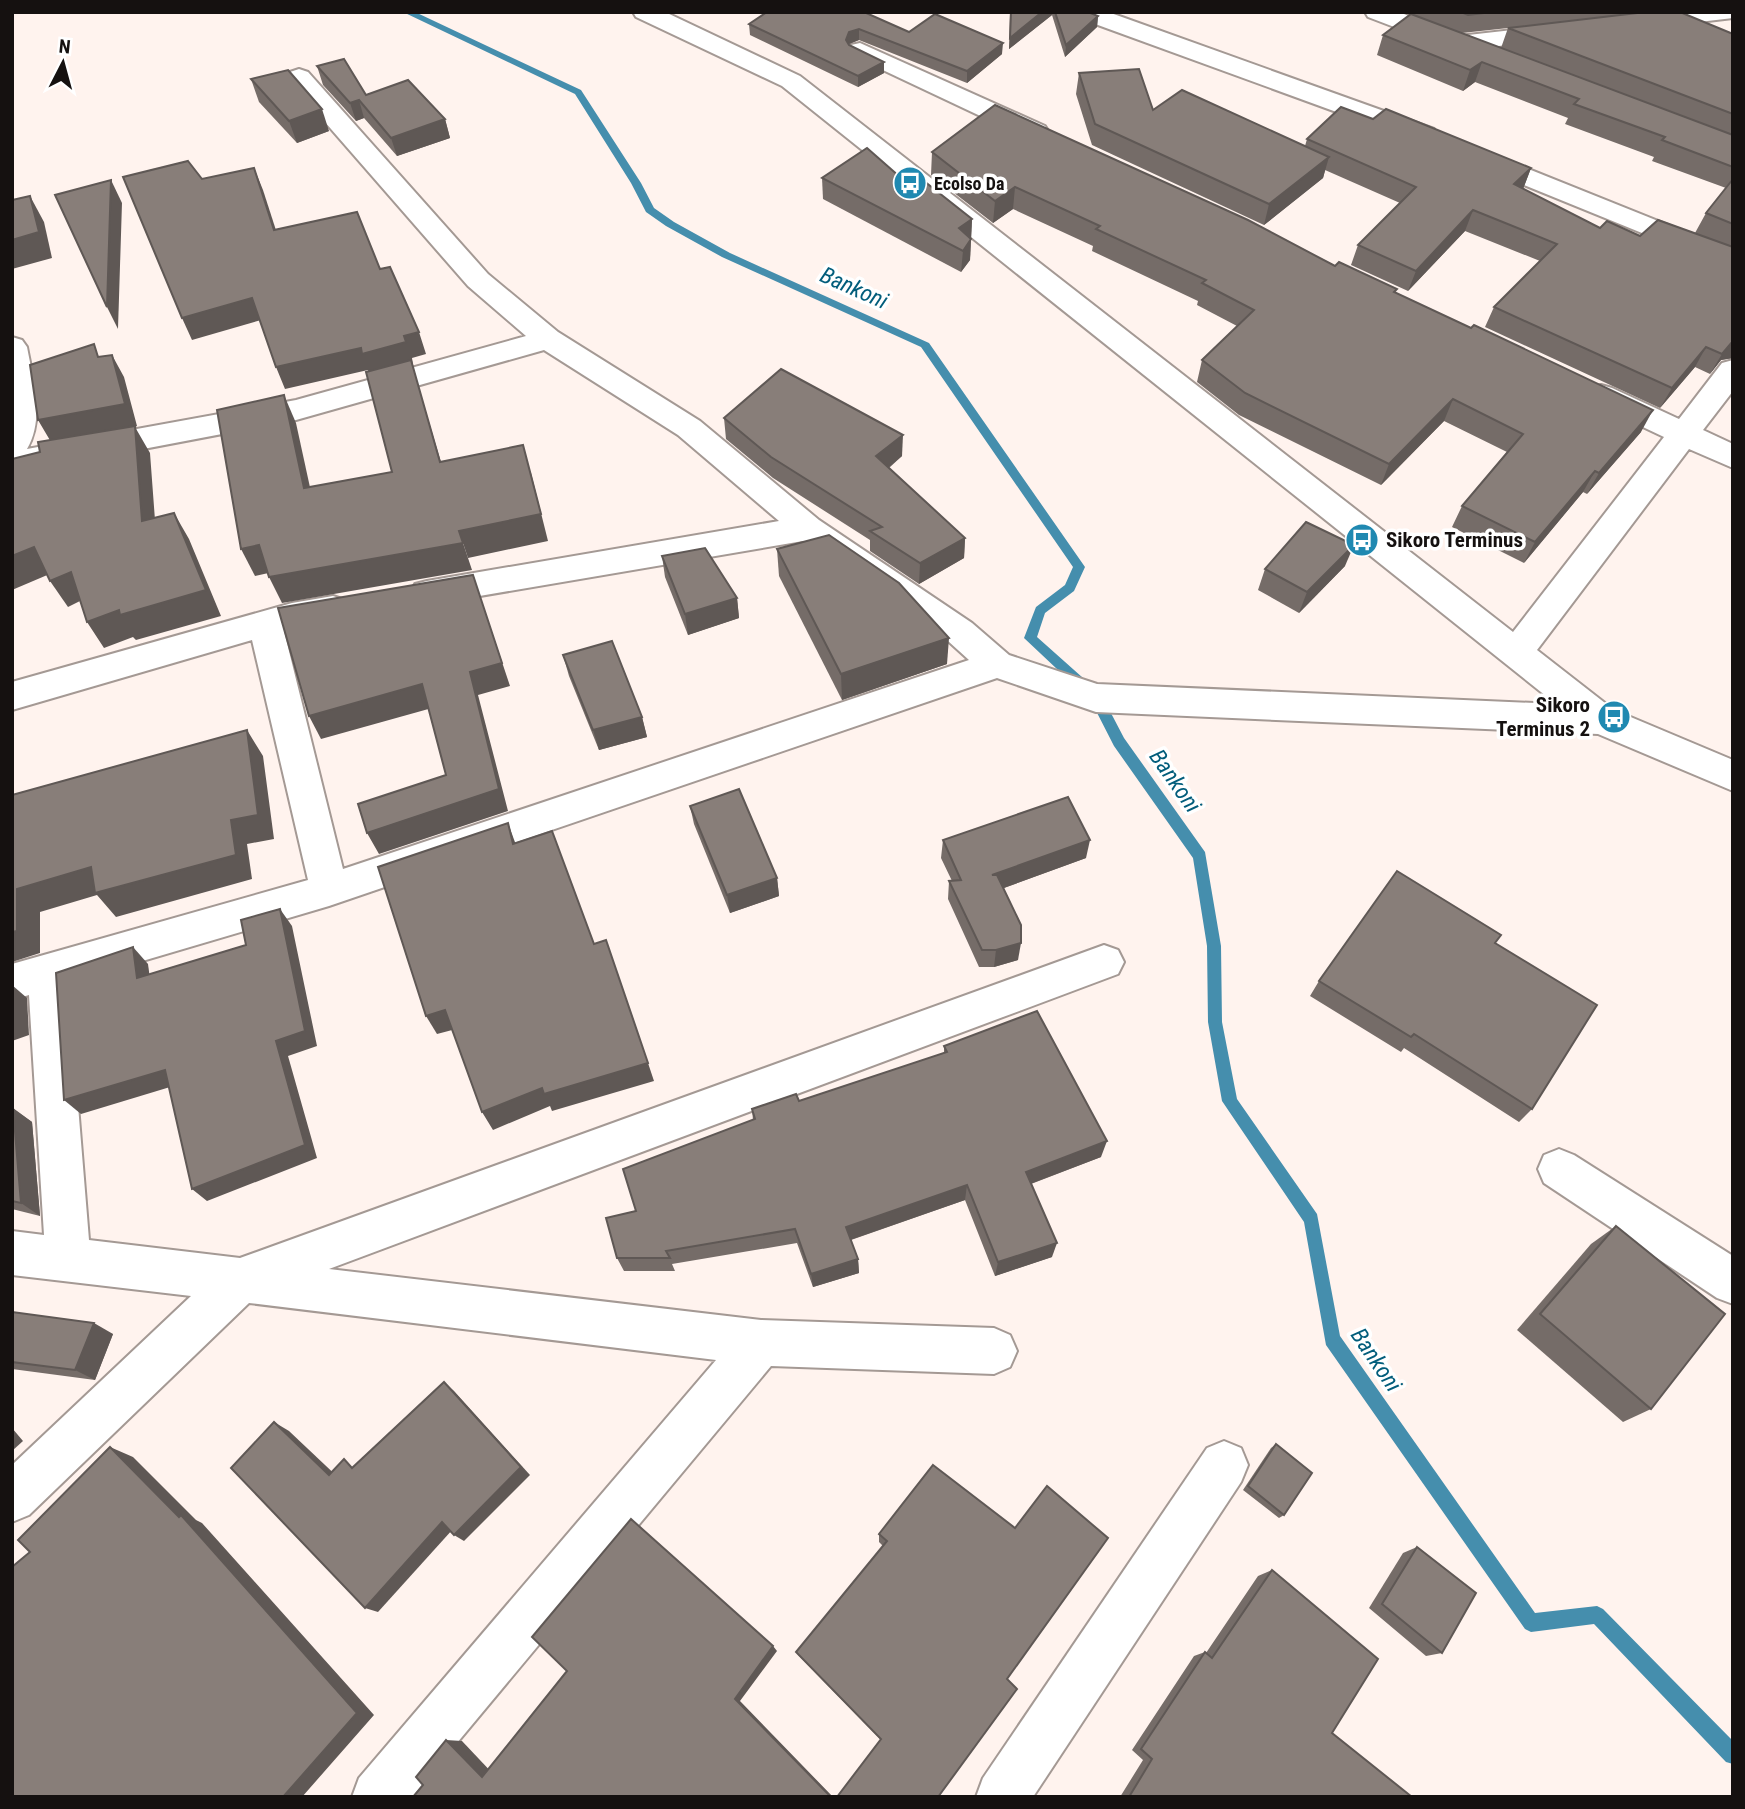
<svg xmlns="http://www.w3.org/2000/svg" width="1745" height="1809" viewBox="0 0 1745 1809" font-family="'Roboto Condensed',sans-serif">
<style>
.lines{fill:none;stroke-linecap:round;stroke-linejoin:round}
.stream{fill:#458ead;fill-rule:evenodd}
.minor-casing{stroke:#a49994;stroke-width:4}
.minor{fill:#fff;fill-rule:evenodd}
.wall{fill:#756c68;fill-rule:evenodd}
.shaded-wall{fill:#5f5855}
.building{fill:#887e79;stroke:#5f5855;stroke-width:2}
.labels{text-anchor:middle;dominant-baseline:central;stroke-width:7;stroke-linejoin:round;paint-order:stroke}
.far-poi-label{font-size:18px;font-weight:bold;fill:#151110;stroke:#fff;text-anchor:start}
.poi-label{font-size:21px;font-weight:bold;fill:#151110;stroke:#fff;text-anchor:start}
.water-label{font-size:23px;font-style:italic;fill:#025d7b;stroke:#fff}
</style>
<rect width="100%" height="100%" fill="#fff3ee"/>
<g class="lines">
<!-- stream -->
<polygon class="stream" points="403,12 415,12 581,90 641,183 654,208 674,222 730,253 929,343 1085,567 1074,591 1045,613 1037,637 1101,694 1124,738 1205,852 1221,946 1222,1022 1237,1099 1317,1214 1340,1336 1535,1613 1597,1606 1603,1609 1733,1741 1733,1764 1726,1762 1594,1624 1531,1632 1525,1629 1326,1345 1304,1222 1222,1101 1208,1022 1207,946 1193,858 1114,746 1091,701 1024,638 1036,607 1065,585 1073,567 921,347 722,257 666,226 646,212 631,183 575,94"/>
<defs>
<g id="minor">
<path d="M633 12H665L800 76 1513 632 1664 437 1590 402 1586 395 1590 388 1601 385 1612 388 1679 419 1722 363 1733 360V391L1703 430 1733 444V468L1689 449 1537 650 1614 710 1733 760V791L1598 734 1096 712 997 678 329 906 68 983 89 1240 240 1258 1104 945 1118 950 1124 962 1118 974 329 1269 761 1320 994 1328 1010 1335 1017 1351 1010 1367 994 1374 771 1366 412 1797H352L359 1778 716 1360 249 1303 29 1515 12 1522V1465L191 1296 12 1275V1231L44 1235 29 995 12 1000V964L308 880 252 640 12 710V682L292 603 333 596 345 600 350 609 345 618 284 631 343 869 969 660 948 641 803 541 427 605 415 602 410 593 415 584 427 581 779 521 678 435 544 350 296 420 12 474V337L22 340 27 347C33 380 45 418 27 449L296 400 526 336 468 286 290 82 286 77 290 72 299 69 308 72 488 274 558 332 700 421 819 520 972 623 1009 655 1097 684 1556 704 782 86 636 17Z"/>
<polygon points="1073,12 1108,12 1434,129 1438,135 1434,141 1425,143 1416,141 1076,17"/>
<polygon points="1365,12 1399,12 1459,36 1556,25 1565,27 1568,32 1565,37 1556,39 1457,51 1368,17"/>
<polygon points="1662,12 1733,12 1733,18 1640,29 1631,27 1628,22 1631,17"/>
<polygon points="860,43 1045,126 1049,132 1045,138 1036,140 1027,138 851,55 848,50 851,45"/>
<polygon points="1481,150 1733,251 1733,270 1472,164 1468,158 1472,152"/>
<polygon points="1559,1149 1574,1155 1733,1256 1733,1304 1717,1298 1544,1183 1538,1169 1544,1155"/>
<polygon points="1224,1441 1241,1448 1248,1465 1241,1482 1033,1797 976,1797 983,1778 1207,1448"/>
</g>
</defs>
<!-- minor casing -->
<use href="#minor" class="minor-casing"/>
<!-- minor -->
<use href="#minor" class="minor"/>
</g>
<!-- wall -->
<g class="wall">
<polygon points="1010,12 1088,12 1098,16 1097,27 1065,57 1052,15 1009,49"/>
<path d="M1407 12H1680L1733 34V358L1721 360 1710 374 1695 367 1660 408 1485 327 1494 307 1540 261 1465 231 1408 291 1351 265 1358 245 1400 203 1325 170 1323 178 1264 225 1092 145 1076 94 1079 73 1153 110 1305 146 1307 139 1373 119 1531 168 1523 189 1600 228 1640 236 1707 238 1695 233 1706 213 1726 188 1652 161 1654 157 1565 124 1568 118 1475 82 1463 91 1377 55 1383 35 1418 17ZM1508 28 1501 48 1462 33Z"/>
<polygon points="749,24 909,32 1002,54 967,83 859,40 849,44 849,45 884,73 858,87 750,35"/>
<polygon points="317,66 366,95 445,119 450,138 397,156 364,118 356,121 323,85"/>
<polygon points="251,79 329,131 297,143 259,102"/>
<polygon points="932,152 1335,266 1396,293 1641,432 1587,494 1583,492 1524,563 1452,527 1462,506 1507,452 1444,421 1381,485 1239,415 1197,382 1202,360 1237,326 1197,305 1198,301 1092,251 1093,246 1013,209 993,223 931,175"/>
<polygon points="822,178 972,219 970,260 961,272 823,199"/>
<polygon points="724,418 902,456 889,468 965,538 964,558 919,584 870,551 870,540 773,478 726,439"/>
<polygon points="777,549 947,664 842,700 779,576"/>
<polygon points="662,556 737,598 739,618 688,635 665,577"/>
<polygon points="1345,566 1299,613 1258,590 1265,569"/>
<polygon points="563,655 642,717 647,737 599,750 569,676"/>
<polygon points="690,806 777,878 779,896 730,913 694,824"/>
<polygon points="943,840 1086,858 1004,888 1018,960 994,967 979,967 948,899 949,881 952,881 941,858"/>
<polygon points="1495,943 1532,1109 1519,1122 1404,1048 1401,1052 1310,996 1319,981"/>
<polygon points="944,1046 1101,1157 1031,1184 1052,1257 995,1276 965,1200 851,1240 858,1259 859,1273 813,1287 797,1243 672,1264 675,1271 624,1271 617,1258 636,1211 753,1120 752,1109 799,1101 944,1053"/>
<polygon points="12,1108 32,1122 40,1216 12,1209"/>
<polygon points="1616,1226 1651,1409 1623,1422 1517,1330 1591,1244"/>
<polygon points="12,1312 113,1334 95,1380 12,1369"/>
<polygon points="1276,1444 1284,1515 1279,1518 1243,1490 1271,1448"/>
<polygon points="933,1465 1007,1679 881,1740 799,1656 796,1652 883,1546 879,1542 879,1534"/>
<polygon points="1417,1547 1442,1653 1426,1656 1369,1608 1403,1553"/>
<polygon points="1272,1570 1332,1733 1412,1797 1120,1797 1143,1760 1132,1750 1194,1656 1205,1652 1206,1653 1258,1576"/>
</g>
<!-- shaded-wall -->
<g class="shaded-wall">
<polygon points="1042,12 1052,12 1052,15 1009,49 1010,38"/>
<polygon points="1098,16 1097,27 1065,57 1066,45"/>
<polygon points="859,29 859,40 849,44 846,51 846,40 849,32"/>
<polygon points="1003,43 1002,54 967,83 967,71"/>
<polygon points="884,62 884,73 858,87 858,76"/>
<polygon points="1482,62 1475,82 1463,91 1470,70"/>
<polygon points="359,100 364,118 356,121 350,103"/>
<polygon points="322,109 329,131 297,143 289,121"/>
<polygon points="445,119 450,138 397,156 391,138"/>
<polygon points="1329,157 1323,178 1264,225 1269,204"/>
<polygon points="254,168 263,190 283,252 274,230"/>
<polygon points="1531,168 1523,189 1514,184"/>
<polygon points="111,180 122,203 118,329 107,307"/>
<polygon points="1015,187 1013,209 993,223 995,201"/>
<polygon points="30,196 44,222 52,258 12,269 12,240"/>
<polygon points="1473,210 1465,231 1408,291 1416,271"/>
<polygon points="972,219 971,240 959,228"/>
<polygon points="971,239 970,260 961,272 963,251"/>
<polygon points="252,298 261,320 192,340 182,318"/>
<polygon points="419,332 426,354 412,358 413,365 412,365 449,489 370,377 368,370 285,389 276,367"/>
<polygon points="1733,341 1733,358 1721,360 1710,374 1722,354"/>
<polygon points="1706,347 1695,367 1660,408 1672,388"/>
<polygon points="112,355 124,377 137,426 135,427 150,453 157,547 51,442 38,420"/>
<polygon points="284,395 296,423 316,515 304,488"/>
<polygon points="1453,399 1444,421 1381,485 1389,464"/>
<polygon points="1653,410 1641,432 1587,494 1599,473"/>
<polygon points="903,435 902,456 876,478 876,456"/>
<polygon points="1595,471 1583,492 1524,563 1535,542"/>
<polygon points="531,473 548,541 468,558 459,531"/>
<polygon points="174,513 189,539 221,616 136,640 133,637 104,648 87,622"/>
<polygon points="965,538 964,558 919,584 920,563"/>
<polygon points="463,543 472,570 282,603 269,577"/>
<polygon points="259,545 273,572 255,576 241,549"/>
<polygon points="1354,545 1345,566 1299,613 1307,592"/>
<polygon points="34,547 52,573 12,590 12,556"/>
<polygon points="71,572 88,597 68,607 50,581"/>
<polygon points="473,575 510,686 478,695 508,811 379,854 367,833 499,789 470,672"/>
<polygon points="737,598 739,618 688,635 685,614"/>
<polygon points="949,638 947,664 842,700 841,674"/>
<polygon points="422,684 432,708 321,739 309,716"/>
<polygon points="642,717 647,737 599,750 593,730"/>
<polygon points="247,730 263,756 274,839 247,844 252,879 116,917 97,895 40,912 40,953 12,962 12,932 17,889 231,820"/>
<polygon points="508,823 516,845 513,844"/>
<polygon points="1090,840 1086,858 990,893 992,875"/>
<polygon points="777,878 779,896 730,913 727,895"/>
<polygon points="280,909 292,926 317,1046 288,1056 317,1158 207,1201 192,1189 276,1041"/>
<polygon points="1021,943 1018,960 994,967 996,950"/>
<polygon points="133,947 148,964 152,994 137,978"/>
<polygon points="12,985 27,998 29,1035 12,1041"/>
<polygon points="445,1010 456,1029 437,1034 426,1016"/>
<polygon points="648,1063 654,1081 552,1111 550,1106 493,1130 482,1112 542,1088"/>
<polygon points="165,1070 180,1084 81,1114 64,1100"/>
<polygon points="13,1108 32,1122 40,1216 21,1203"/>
<polygon points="1107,1141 1101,1157 1022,1187 1026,1172"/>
<polygon points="967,1185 965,1200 847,1241 846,1227"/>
<polygon points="1057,1243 1052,1257 995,1276 998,1262"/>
<polygon points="858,1259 859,1273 813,1287 811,1274"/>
<polygon points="94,1323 113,1334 95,1380 75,1370"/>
<polygon points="444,1382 454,1391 530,1475 464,1541 454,1535"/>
<polygon points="274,1422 289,1431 343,1482 329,1475"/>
<polygon points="12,1428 23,1441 12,1451"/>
<polygon points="110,1447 133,1457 196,1520 202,1523 374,1715 302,1797 283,1797 179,1517"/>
<polygon points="442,1522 453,1529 378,1612 365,1608"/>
<polygon points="773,1646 777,1651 740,1701 833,1797 831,1797 735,1699"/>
<polygon points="446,1740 462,1741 496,1777 482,1777"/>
</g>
<!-- building -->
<g class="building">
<polygon points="767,12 864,12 909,32 935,14 1003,43 967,71 859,29 849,32 846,40 849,45 884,62 858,76 749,24"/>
<polygon points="1011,12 1042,12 1010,38"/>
<polygon points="1055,12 1088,12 1098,16 1066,45"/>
<polygon points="1461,12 1492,12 1468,15"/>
<polygon points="1646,12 1680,12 1733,34 1733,114 1508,28"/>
<polygon points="1411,14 1733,135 1733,167 1662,140 1665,137 1574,104 1579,99 1482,62 1470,70 1383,35"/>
<polygon points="344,59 366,95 408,80 445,119 391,138 359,100 350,103 317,66"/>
<polygon points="1139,69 1153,110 1182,90 1329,157 1269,204 1095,124 1079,73"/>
<polygon points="288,70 322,109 289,121 251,79"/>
<polygon points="995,105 1248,220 1335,266 1339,262 1397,289 1394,292 1471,328 1474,325 1653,410 1599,473 1595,471 1535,542 1462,506 1523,434 1453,399 1389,464 1245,393 1202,360 1254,310 1202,283 1206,280 1096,229 1100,226 1015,187 995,201 932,152"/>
<polygon points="1341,107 1373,119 1386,109 1531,168 1514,184 1600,228 1607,221 1640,236 1658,220 1733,247 1733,341 1722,354 1706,347 1672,388 1494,307 1557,244 1473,210 1416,271 1358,245 1416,187 1307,139"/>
<polygon points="867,148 900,177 910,170 972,219 959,228 971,239 963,251 822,178"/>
<polygon points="188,161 202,179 254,168 274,230 357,212 380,269 390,267 419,332 404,336 406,342 362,354 361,348 276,367 252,298 182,318 123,177"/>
<polygon points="1733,179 1733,224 1706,213"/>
<polygon points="111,180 107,307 55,195"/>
<polygon points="30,196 39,232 12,240 12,200"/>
<polygon points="94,344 98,357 112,355 125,404 38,420 30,365"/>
<polygon points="411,360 440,462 523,445 541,514 459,531 463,543 269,577 259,545 241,549 217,410 284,395 304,488 392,472 366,372"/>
<polygon points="781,369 903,435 876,456 965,538 920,563 870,531 882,527 771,457 724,418"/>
<polygon points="135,426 142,521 174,513 206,590 120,615 119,610 87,622 71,572 50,581 34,547 12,556 12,459 40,452 38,442"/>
<polygon points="1306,522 1354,545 1307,592 1265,569"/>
<polygon points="829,535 899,583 949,638 841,674 777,549"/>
<polygon points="705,548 737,598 685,614 662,556"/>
<polygon points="473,575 502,663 470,672 499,789 367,833 358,804 446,775 422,684 309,716 278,608"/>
<polygon points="612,641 642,717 593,730 563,655"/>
<polygon points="247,730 258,815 231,820 236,855 95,893 91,867 17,889 17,931 12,932 12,795"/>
<polygon points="739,789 777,878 727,895 690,806"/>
<polygon points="1068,797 1090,840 992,875 997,875 1021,925 1021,943 996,950 982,950 949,881 961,880 943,840"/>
<polygon points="508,823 513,844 552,831 594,944 606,940 648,1063 544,1094 542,1088 482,1112 445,1010 426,1016 378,867"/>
<polygon points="1397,871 1501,935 1495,943 1597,1005 1532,1109 1414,1034 1411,1037 1319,981"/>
<polygon points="280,909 305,1031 276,1041 305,1145 192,1189 165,1070 64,1100 56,973 133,947 137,978 246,945 241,920"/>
<polygon points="1037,1011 1107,1141 1026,1172 1057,1243 998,1262 967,1185 846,1227 858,1259 811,1274 795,1229 666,1251 670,1258 617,1258 606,1218 636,1211 623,1169 755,1119 752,1109 796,1094 799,1101 947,1052 944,1046"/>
<polygon points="12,1108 13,1108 21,1203 12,1201"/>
<polygon points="1616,1226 1725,1314 1651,1409 1540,1314"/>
<polygon points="12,1312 94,1323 75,1370 12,1362"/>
<polygon points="444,1382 521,1467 454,1535 442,1522 365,1608 231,1468 274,1422 329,1475 344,1459 352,1468"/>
<polygon points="1276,1444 1312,1473 1284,1515 1248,1486"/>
<polygon points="110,1447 179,1517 181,1515 357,1713 283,1797 12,1797 12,1567 30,1552 18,1540"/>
<polygon points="933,1465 1015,1528 1047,1486 1108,1538 1007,1679 1017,1689 938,1797 837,1797 881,1739 796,1652 887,1541 879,1534"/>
<polygon points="631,1519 773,1646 735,1699 831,1797 413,1797 423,1785 416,1777 446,1740 482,1777 567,1671 532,1637"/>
<polygon points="1417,1547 1476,1593 1442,1653 1382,1604"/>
<polygon points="1272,1570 1378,1659 1332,1733 1412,1797 1129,1797 1152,1759 1141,1749 1205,1652 1212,1658"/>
</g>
<!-- icons -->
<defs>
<symbol id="bus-disc" viewBox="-11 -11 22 22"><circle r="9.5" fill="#2089b1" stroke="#fff"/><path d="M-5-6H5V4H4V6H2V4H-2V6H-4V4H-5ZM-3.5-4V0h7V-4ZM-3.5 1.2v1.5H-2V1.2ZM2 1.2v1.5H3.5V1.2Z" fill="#fff"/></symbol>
</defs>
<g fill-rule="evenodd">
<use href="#bus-disc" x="891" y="164" width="38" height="38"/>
<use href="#bus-disc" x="1343" y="521" width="38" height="38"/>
<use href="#bus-disc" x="1595" y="698" width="38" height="38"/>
</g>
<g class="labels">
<!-- far-poi labels -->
<g class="far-poi-label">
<text x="934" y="183">Ecolso Da</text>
</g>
<!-- poi labels -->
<g class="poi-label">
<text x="1386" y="540">Sikoro Terminus</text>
<text x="1590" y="705" text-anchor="end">Sikoro<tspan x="1590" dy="24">Terminus 2</tspan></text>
</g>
<!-- water labels -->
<g class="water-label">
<text transform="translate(854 288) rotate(24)">Bankoni</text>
<text transform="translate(1175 781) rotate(55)">Bankoni</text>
<text transform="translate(1376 1360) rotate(56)">Bankoni</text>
</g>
</g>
<!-- border -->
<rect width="1745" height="1809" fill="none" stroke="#151110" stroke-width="28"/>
<!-- north arrow -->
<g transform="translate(63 63) rotate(6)" stroke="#ffffff" stroke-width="5" paint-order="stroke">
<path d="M0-5L12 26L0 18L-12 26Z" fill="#151110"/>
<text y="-10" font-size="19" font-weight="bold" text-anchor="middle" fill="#151110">N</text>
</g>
</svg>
